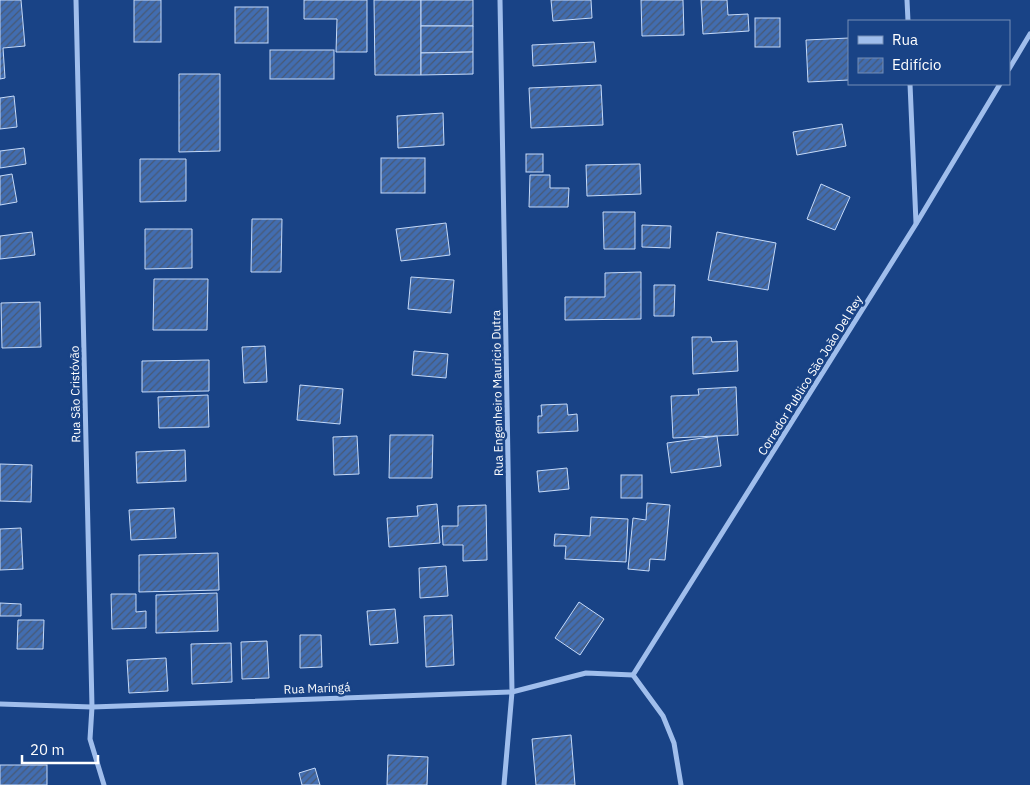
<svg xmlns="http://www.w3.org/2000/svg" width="1030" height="785" viewBox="0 0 1030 785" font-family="'IBM Plex Sans',sans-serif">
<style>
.building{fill:url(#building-hatch);stroke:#c5daf9}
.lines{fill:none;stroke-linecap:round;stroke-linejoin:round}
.street{stroke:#a0beec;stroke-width:5}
.labels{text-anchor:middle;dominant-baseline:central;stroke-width:5;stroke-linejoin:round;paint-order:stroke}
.street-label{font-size:12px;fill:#fff;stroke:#194386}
</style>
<defs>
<pattern id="building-hatch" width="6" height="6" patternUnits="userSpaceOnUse" patternTransform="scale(1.25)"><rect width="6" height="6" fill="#426db0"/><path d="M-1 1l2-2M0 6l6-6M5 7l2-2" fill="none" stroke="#485974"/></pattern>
</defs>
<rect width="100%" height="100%" fill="#194386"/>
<!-- building -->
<g class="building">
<polygon points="0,0 21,0 25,46 3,48 5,78 0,79"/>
<rect x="134" y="0" width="27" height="42"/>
<polygon points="304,0 367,0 367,52 336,52 337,19 304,19"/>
<polygon points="374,0 421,0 421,75 375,75"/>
<rect x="421" y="0" width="52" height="26"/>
<polygon points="551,0 591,0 592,18 553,21"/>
<polygon points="641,0 683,0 684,35 642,36"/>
<polygon points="701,0 727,0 728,15 748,14 749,31 703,34"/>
<rect x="235" y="7" width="33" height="36"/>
<rect x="755" y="18" width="25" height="29"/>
<polygon points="421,26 473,26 473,52 421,53"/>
<polygon points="849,38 849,80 808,82 806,40"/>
<polygon points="594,42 596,62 533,66 532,45"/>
<rect x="270" y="50" width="64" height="29"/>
<polygon points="473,52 473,74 421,75 421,53"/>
<polygon points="179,74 220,74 220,151 179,152"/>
<polygon points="601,85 603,125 531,128 529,88"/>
<polygon points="14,96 17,127 0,129 0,98"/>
<polygon points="443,113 444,145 398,148 397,116"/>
<polygon points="842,124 846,146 797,155 793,132"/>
<polygon points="24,148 26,164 0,168 0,151"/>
<rect x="526" y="154" width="17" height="18"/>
<rect x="381" y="158" width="44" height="35"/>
<polygon points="140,159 186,159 186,201 140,202"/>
<polygon points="640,164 641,194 587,196 586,165"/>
<polygon points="12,174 17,202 0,205 0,176"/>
<polygon points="530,175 550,175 550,188 569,188 568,207 529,207"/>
<polygon points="821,184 850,197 835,230 807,219"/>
<polygon points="603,212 635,212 635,249 604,249"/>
<polygon points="252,219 282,219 281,272 251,272"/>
<polygon points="446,223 450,255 401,261 396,229"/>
<polygon points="642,225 671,226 670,248 642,247"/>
<polygon points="145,229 192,229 192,268 145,269"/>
<polygon points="32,232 35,255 0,259 0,236"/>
<polygon points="717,232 776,243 768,290 708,280"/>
<polygon points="641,272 641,319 565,320 565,297 605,297 605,273"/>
<polygon points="411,277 454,280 451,313 408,309"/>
<polygon points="154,279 208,279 207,330 153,330"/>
<polygon points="654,285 675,285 674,316 654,316"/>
<polygon points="40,302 41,347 2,348 1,303"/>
<polygon points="692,337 711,337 712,342 737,341 738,371 693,374"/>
<polygon points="265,346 267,382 244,383 242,347"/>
<polygon points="414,351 448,354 446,378 412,375"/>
<polygon points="209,360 209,391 142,392 142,361"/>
<polygon points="300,385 343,389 340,424 297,420"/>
<polygon points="736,387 738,435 673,438 671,396 699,395 698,389"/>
<polygon points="208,395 209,427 159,428 158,397"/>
<polygon points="567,404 568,415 577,414 578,431 538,433 538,416 542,416 541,405"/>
<polygon points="390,435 433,435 432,478 389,478"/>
<polygon points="357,436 359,474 334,475 333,437"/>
<polygon points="717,436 721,466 671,473 667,443"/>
<polygon points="185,450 186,481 137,483 136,452"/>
<polygon points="0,464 32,465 31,502 0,501"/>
<polygon points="567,468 569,489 539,492 537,471"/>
<rect x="621" y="475" width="21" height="23"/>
<polygon points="647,503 670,505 665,560 650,559 649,571 628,569 633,518 646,520"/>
<polygon points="437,504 440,543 389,547 387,518 418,516 417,506"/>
<polygon points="486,505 487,560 463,561 463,545 443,545 442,526 458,526 458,506"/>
<polygon points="174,508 176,538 131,540 129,510"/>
<polygon points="591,517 628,519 626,562 565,559 566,546 554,546 555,534 590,536"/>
<polygon points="21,528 23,569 0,570 0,529"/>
<polygon points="218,553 219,590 139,592 139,555"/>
<polygon points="446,566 448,596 420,598 419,568"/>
<polygon points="217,593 218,631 156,633 156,595"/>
<polygon points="111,594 136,594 136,612 146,611 146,628 112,629"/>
<polygon points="579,602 604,619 580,655 555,638"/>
<polygon points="0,603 21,604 21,616 0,616"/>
<polygon points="395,609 398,643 370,645 367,611"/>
<polygon points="452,615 454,665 426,667 424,616"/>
<polygon points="18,620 44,620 43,649 17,649"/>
<polygon points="300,635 321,635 322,667 300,668"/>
<polygon points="267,641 269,678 242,679 241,642"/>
<polygon points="231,643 232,682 192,684 191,644"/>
<polygon points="166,658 168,691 129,693 127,660"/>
<polygon points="571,735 575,785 536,785 532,739"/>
<polygon points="388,755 428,757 427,785 387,785"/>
<rect x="0" y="765" width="47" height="20"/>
<polygon points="315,768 320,785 302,785 299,773"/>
</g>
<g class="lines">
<!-- street -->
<g class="street">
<polyline points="76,0 92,707 90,739 104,785"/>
<polyline points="500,0 512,692 504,785"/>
<polyline points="907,0 908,21"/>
<polyline points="1009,69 1030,34"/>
<polyline points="910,84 916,223"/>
<polyline points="633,675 916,224 1000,84"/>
<polyline points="633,675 663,716 674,743 681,785"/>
<polyline points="0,704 92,707 512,692 586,673 633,675"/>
</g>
</g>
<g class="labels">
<!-- street labels -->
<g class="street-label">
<text transform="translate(810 375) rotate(-58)">Corredor Publico São João Del Rey</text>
<text transform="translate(497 393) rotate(-91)">Rua Engenheiro Mauricio Dutra</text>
<text transform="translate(75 394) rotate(-91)">Rua São Cristóvão</text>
<text transform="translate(317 688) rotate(-2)">Rua Maringá</text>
</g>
</g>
<!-- legend -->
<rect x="848" y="20" width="162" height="65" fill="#194386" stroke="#758eb6"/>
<rect x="858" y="36" width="25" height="8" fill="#a0beec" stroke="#758eb6"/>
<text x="892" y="45" font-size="15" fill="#ffffff">Rua</text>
<rect x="858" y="58" width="25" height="15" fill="url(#building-hatch)" stroke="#758eb6"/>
<text x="892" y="70" font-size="15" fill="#ffffff">Edifício</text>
<!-- scale -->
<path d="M22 755v8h76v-8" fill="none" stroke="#ffffff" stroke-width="2.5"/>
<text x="30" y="755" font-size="15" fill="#ffffff" stroke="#194386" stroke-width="4" paint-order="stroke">20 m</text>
</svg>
